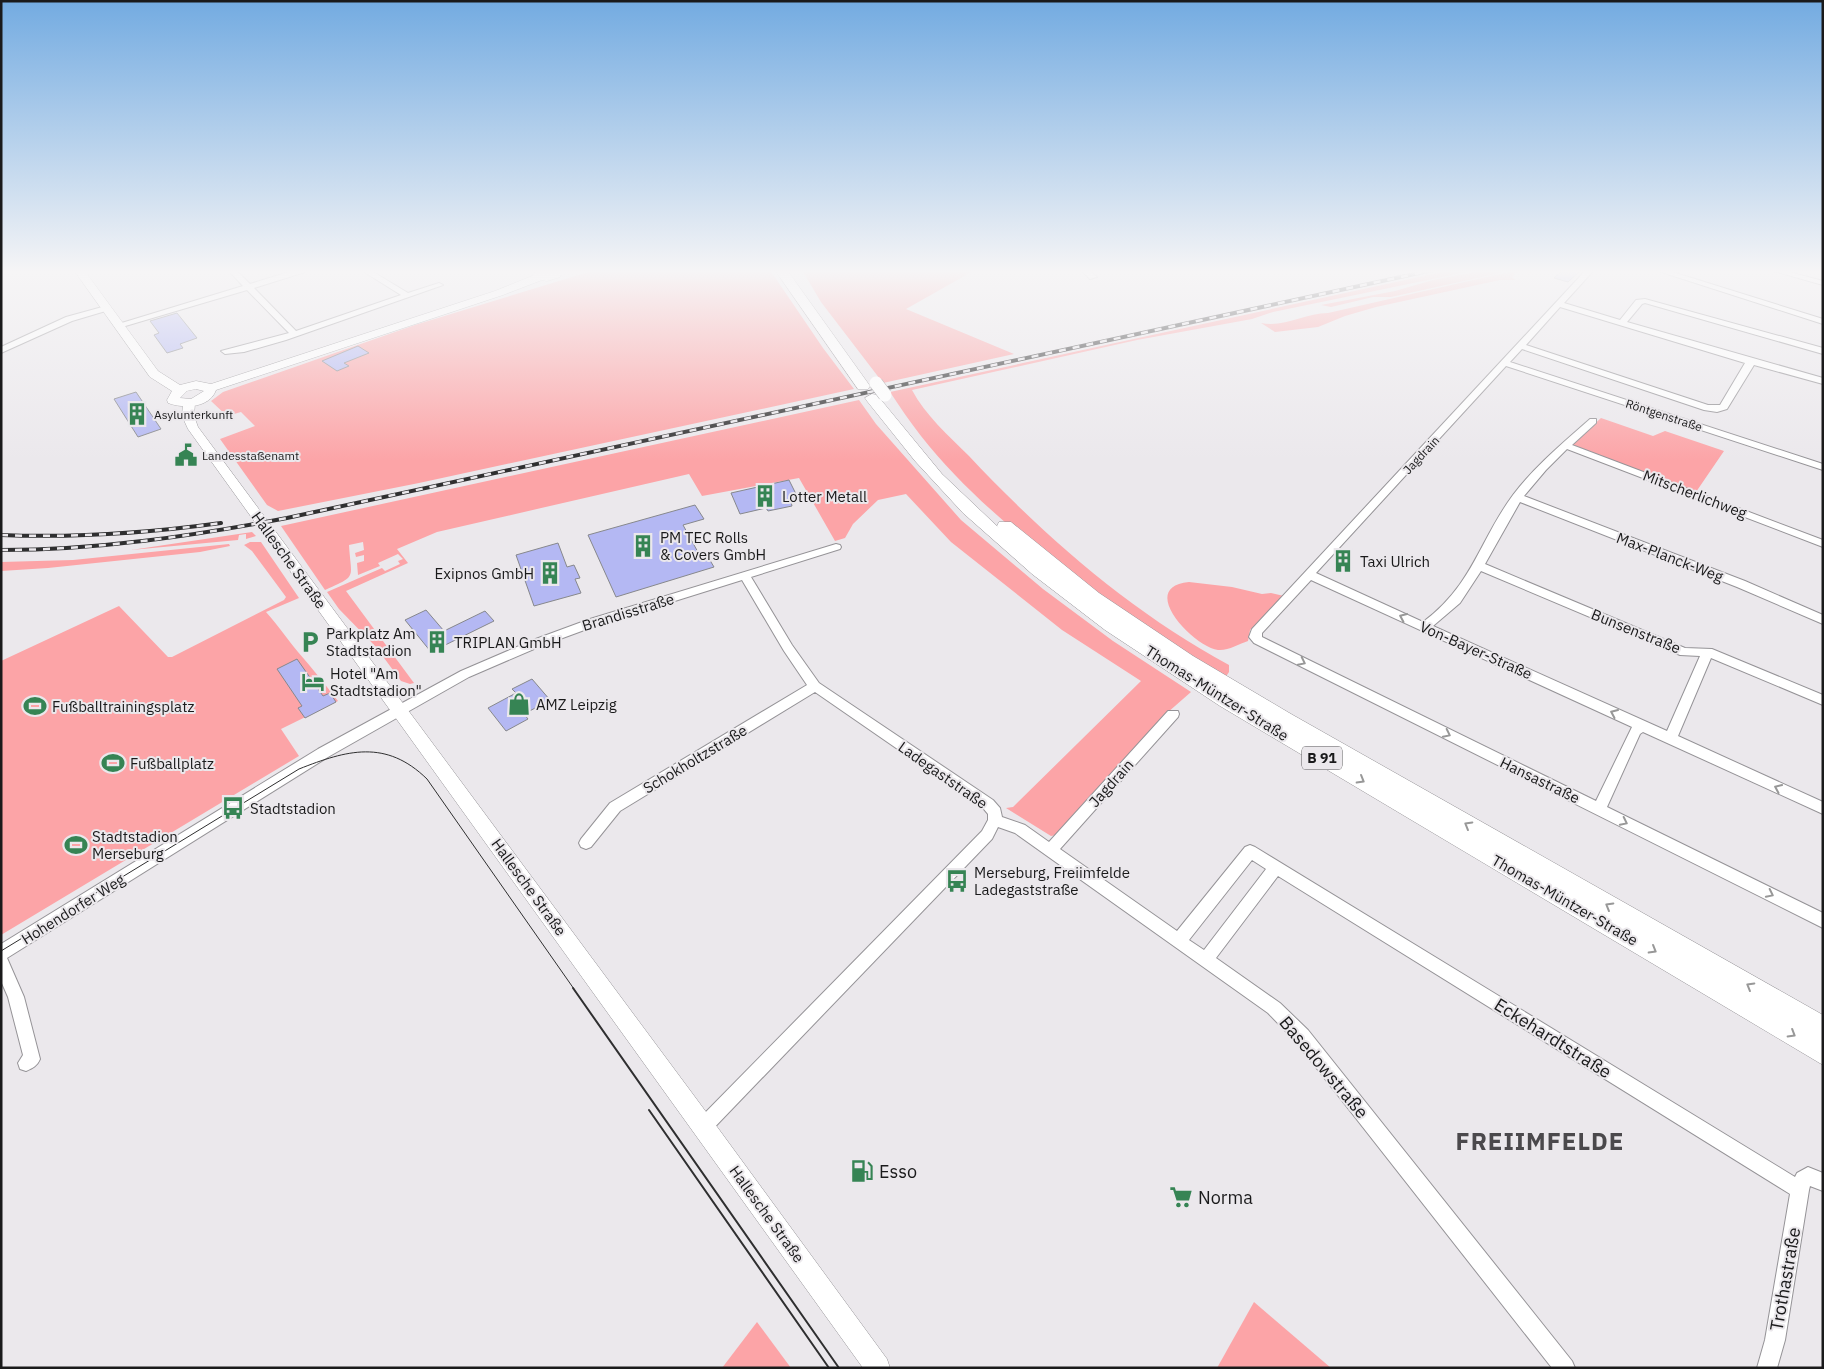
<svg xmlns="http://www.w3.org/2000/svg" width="1824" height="1369" viewBox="0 0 1824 1369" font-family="'IBM Plex Sans',sans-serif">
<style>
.green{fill:#fca4a7}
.building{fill:#b4b8f3;stroke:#87888c}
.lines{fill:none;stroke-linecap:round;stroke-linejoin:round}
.minor-casing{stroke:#959397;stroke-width:2}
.tertiary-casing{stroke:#959397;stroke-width:1}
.secondary-casing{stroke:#959397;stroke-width:1}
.primary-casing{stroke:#959397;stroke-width:1}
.minor{fill:#fff;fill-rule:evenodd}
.tertiary{fill:#fff;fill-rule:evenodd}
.secondary{fill:#fff;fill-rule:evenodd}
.primary{fill:#fff;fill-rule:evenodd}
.tram-far1{stroke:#2f2f30;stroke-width:1}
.tram{stroke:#2f2f30;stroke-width:2}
.rail-casing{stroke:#2f2f30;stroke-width:4}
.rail{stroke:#ebe8ec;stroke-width:2.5;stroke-dasharray:7;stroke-linecap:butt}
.primary-bridge-casing{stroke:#959397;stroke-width:14;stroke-linecap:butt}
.primary-bridge{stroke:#fff;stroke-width:13}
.oneway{stroke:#989898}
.labels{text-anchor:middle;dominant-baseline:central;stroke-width:4;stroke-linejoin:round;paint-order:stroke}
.far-poi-label{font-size:12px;fill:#1a1a1b;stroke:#ebe8ec;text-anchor:start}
.far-street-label{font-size:12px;fill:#1a1a1b;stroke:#ebe8ec}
.shield{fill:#ebe8ec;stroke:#59585a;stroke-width:1}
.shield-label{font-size:14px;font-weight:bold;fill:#1a1a1b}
.street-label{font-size:15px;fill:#1a1a1b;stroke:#ebe8ec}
.poi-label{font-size:15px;fill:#1a1a1b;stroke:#ebe8ec;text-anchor:start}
.near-street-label{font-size:18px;fill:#1a1a1b;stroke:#ebe8ec}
.near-poi-label{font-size:18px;fill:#1a1a1b;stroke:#ebe8ec;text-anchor:start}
.near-district-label{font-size:24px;font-weight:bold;letter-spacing:1px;fill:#4b494c;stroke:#ebe8ec}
</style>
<rect width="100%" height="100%" fill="#ebe8ec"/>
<!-- green -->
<g class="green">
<polygon points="595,270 770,270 823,348 854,389 419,483 278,511 267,505 220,439 255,426 241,412 227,416 211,401 223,392 415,325"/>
<polygon points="802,270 975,270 906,309 1014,354 883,383 821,302"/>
<path d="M1451 270H1476L1273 312 1252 319 1137 340 912 390C925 415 949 436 969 456 1045 537 1131 612 1229 665V672L1225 678C1118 606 1002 538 921 436 910 422 900 407 890 392Z"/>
<polygon points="1486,270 1514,270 1391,297 1373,297 1331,307 1321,305 1395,291 1433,280"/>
<path d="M1517 270H1536L1530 273 1519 270 1512 277 1515 280H1500L1376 307 1345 316 1318 327 1275 332 1261 323C1284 328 1305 313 1328 313Z"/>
<path d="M859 400 876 424 961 520 1043 589 1113 641 1191 692 1167 713 1056 835 1051 836 1006 808 1013 807 1141 681 1062 630 951 542 906 494 878 500 853 524 845 538 835 541 799 478 702 496 689 474 437 532 397 549 408 563 346 591 414 683 410 684 401 681 376 647 339 609 327 592 382 568 385 571 400 564 398 561 403 559 398 554 378 563 380 566 358 575 357 563 364 561V555L356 557 355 553 364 550 363 542 349 545C351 579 358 575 325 590L281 526Z"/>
<polygon points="1601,418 1653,436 1665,431 1724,451 1696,492 1571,446"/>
<polygon points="252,532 256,536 246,539 246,534 239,535 238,540 131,550"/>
<path d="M250 542H261L299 598 266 612C278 625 287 639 298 652 312 668 325 684 338 701L281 729 299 756 1 935V661L119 606 168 657H172L284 600 286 597 252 551 244 545Z"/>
<polygon points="229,544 230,546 200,552 48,568 1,571 1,562 73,560"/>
<path d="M1189 582 1232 587 1262 594 1271 593 1284 596 1250 630 1248 641C1239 644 1228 651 1218 650 1194 647 1136 587 1189 582Z"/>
<polygon points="1254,1302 1331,1368 1217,1368"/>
<polygon points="757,1322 791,1368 722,1368"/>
</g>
<!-- building -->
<g class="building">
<polygon points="1563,270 1581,270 1568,282 1554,278"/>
<polygon points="177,313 197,338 180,344 183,348 167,353 154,335 159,333 150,321"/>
<polygon points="358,346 369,353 344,363 349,366 337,371 322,361"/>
<polygon points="136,392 161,429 138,437 114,399"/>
<polygon points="789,480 799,500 791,502 792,506 768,511 766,508 740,514 731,493"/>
<polygon points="695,505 704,519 683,525 699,554 705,552 714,567 616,597 588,535"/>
<polygon points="558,543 567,567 574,565 580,578 575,579 581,593 534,606 516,555"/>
<polygon points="426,610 444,631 485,611 494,621 431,652 405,620"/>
<polygon points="297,659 323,696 330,693 336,702 305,718 298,708 302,706 277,669"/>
<polygon points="532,679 550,700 524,714 528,719 506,731 488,708 516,693 512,689"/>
</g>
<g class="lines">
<defs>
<g id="minor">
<polygon points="228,270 236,270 250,284 295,270 306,270 305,272 254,288 296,331 401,295 361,270 370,270 408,293 439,283 443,285 286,340 244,352 225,354 221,351 289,333 247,290 122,327 115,325 243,286"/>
<polygon points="1081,270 1089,270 1097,277 1090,279"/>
<path d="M1586 270H1594L1564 303 1620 320 1636 300 1645 299 1823 348V354L1645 303 1642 304 1627 322 1823 378V384L1754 365 1727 409 1717 412 1704 410 1522 349 1510 362 1823 464V470L1506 366 1316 573 1423 622C1473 585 1479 541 1513 495 1535 466 1563 443 1590 419H1596V423L1572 445 1823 540V547L1567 449 1546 470 1524 496 1745 581 1823 615V624L1737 587 1520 502 1485 564 1685 648 1712 649 1823 695V705L1711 658 1678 736 1823 802V814L1643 732 1640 734 1607 807 1823 913V928L1254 643 1249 637 1252 629ZM1560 307 1745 363 1720 405H1708L1526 345ZM1481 571 1680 655 1700 656 1667 731 1433 626 1460 603ZM1311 580 1632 727 1596 801 1262 637V633Z"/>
<polygon points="1655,270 1666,270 1823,319 1823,324"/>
<polygon points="1770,270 1782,270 1823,281 1823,285"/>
<polygon points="106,306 110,308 109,310 72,321 1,353 1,347 66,317"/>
<path d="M836 544 840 545 841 547 840 549 751 577 792 645 819 683 993 800 1000 808 1002 817 1025 825 1049 842 1168 711H1178L1179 714 1178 717 1060 849 1177 931 1245 847 1250 845 1255 847 1795 1177 1797 1173 1808 1167 1823 1173V1191L1810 1186 1809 1190 1785 1340 1777 1368H1757L1765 1340 1790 1194 1278 876 1216 958 1280 1003 1308 1030 1572 1361 1575 1368H1552L1296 1042 1268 1013 1015 833 998 827 992 839 709 1133 703 1136 697 1133 694 1127 697 1121 982 831 988 820V814L983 808 815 692 620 811 591 847 586 849 581 847 579 843 581 839 610 803 807 685 784 651 742 580 598 625 541 646 469 677 328 757 7 958 24 997 40 1059C37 1066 33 1068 26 1071L20 1069 18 1063 23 1055 8 997 1 981V944L318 749 461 671 533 640 590 619ZM1252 860 1266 869 1204 950 1189 940Z"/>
</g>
<polygon id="tertiary" points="189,400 195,403 194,416 198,427 715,1124 887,1359 890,1368 863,1368 188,429 182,416 183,403"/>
<path id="secondary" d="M74 270H84L158 371 180 385 196 381 211 384 495 291 532 276 537 270H561L562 272 560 277 547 281 542 280 503 295 216 390C210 408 184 409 168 403L167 400 172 391 150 377ZM196 389 204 391 191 399 180 398 187 391Z"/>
<g id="primary">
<polygon points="775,270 787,270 870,386 868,389 858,389"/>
<polygon points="872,394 877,395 942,474 999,528 997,526 999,522 1011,522 1099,593 1193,656 1291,714 1823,1015 1823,1065 1220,706 1105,630 1032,574 963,513 915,461 867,401 865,398"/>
</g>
</defs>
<!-- minor casing -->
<use href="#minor" class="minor-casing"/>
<!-- tertiary casing -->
<use href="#tertiary" class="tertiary-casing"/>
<!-- secondary casing -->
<use href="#secondary" class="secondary-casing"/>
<!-- primary casing -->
<use href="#primary" class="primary-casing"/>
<!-- minor -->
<use href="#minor" class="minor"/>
<!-- tertiary -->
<use href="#tertiary" class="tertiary"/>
<!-- secondary -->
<use href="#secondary" class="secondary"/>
<!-- primary -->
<use href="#primary" class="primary"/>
<!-- tram-far1 -->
<path class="tram-far1" d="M1 951 299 769C347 750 386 739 427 779L574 989"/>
<!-- tram -->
<g class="tram">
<polyline points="573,988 839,1368"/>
<polyline points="649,1110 829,1368"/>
</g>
<defs>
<g id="rail">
<path d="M1 535C75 538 148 533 221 523"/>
<path d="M1 550C98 550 192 536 287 518L1433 270"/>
</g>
</defs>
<!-- rail casing -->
<use href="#rail" class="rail-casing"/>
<!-- rail -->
<use href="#rail" class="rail"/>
<defs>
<polyline id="primary-bridge" points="876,383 885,395"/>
</defs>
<!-- primary-bridge casing -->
<use href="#primary-bridge" class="primary-bridge-casing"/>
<!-- primary-bridge -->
<use href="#primary-bridge" class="primary-bridge"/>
</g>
<!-- one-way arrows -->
<defs><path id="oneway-chevron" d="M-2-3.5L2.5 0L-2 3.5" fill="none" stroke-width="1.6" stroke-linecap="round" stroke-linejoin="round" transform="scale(1.25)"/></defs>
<g class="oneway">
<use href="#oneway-chevron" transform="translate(1403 617) rotate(-156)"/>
<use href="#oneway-chevron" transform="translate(1302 662) rotate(26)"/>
<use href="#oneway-chevron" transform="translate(1614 713) rotate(-156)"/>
<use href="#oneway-chevron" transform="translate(1447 734) rotate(26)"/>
<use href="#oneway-chevron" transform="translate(1361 780) rotate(30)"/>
<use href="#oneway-chevron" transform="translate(1778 788) rotate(-156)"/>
<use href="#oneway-chevron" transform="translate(1624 822) rotate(26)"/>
<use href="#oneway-chevron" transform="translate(1468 825) rotate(-150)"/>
<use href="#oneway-chevron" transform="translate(1770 894) rotate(26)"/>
<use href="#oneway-chevron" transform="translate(1609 906) rotate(-150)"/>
<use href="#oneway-chevron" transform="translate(1653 950) rotate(30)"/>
<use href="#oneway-chevron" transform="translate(1750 986) rotate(-150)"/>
<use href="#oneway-chevron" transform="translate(1792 1034) rotate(31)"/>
</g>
<!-- sky -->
<linearGradient id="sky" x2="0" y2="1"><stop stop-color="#73abe1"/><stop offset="0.59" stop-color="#f6f5f6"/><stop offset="1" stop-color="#f6f5f6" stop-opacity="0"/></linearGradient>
<rect width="1824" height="461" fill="url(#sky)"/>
<!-- icons -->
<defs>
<symbol id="building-bare" viewBox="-9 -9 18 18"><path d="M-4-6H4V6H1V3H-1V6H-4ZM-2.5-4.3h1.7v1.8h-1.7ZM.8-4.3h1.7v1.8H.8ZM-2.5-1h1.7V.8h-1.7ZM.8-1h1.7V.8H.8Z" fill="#368454" stroke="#ebe8ec" stroke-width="2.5" paint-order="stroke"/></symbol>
<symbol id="civic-bare" viewBox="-9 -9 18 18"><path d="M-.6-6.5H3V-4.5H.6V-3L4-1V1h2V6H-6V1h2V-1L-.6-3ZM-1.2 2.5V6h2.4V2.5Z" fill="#368454" stroke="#ebe8ec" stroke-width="2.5" paint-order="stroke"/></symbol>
<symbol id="parking-bare" viewBox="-9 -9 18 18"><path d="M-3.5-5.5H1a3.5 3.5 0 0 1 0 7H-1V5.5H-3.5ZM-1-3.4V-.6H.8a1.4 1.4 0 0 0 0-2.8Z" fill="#368454" stroke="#ebe8ec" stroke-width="2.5" paint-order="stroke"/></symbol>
<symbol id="hotel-bare" viewBox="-9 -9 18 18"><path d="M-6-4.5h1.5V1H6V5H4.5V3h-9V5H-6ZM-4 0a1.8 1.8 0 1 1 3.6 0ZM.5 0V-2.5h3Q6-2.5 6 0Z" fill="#368454" stroke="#ebe8ec" stroke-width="2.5" paint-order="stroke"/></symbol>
<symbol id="shop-bare" viewBox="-9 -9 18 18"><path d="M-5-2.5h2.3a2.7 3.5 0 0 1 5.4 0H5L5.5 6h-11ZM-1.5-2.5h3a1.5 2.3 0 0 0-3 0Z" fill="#368454" stroke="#ebe8ec" stroke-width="2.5" paint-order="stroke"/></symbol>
<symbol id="stadium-bare" viewBox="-9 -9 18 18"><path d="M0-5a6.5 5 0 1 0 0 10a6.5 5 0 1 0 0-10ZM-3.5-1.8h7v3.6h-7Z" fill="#368454" stroke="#ebe8ec" stroke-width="2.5" paint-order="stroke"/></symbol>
<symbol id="bus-bare" viewBox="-9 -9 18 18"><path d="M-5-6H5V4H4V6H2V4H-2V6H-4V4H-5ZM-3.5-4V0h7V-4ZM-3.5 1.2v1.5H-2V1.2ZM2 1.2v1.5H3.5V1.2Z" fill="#368454" stroke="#ebe8ec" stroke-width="2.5" paint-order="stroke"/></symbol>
<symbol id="fuel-bare" viewBox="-9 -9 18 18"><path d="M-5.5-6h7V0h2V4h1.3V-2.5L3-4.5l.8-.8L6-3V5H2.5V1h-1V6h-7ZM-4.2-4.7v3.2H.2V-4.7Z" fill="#368454" stroke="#ebe8ec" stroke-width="2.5" paint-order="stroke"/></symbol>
<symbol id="supermarket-bare" viewBox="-9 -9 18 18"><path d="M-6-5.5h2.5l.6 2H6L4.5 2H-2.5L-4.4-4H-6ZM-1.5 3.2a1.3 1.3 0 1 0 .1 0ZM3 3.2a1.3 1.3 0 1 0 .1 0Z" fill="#368454" stroke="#ebe8ec" stroke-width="2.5" paint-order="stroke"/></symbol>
</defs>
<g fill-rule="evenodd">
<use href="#building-bare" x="121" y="398" width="32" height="32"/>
<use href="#civic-bare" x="170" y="439" width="32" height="32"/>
<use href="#building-bare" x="749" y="480" width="32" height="32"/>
<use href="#building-bare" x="627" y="530" width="32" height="32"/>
<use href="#building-bare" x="1327" y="545" width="32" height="32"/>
<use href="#building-bare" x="534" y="557" width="32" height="32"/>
<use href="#parking-bare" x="294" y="626" width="32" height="32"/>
<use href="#building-bare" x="421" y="626" width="32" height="32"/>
<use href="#hotel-bare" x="297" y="666" width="32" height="32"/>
<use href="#shop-bare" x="503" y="688" width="32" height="32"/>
<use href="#stadium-bare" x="19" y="690" width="32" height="32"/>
<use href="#stadium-bare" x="97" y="747" width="32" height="32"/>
<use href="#bus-bare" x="217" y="792" width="32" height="32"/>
<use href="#stadium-bare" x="60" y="829" width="32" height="32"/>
<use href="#bus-bare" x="941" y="865" width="32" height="32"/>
<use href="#fuel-bare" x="846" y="1155" width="32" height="32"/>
<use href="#supermarket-bare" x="1165" y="1181" width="32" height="32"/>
</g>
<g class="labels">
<!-- far-poi labels -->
<g class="far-poi-label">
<text x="154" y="414">Asylunterkunft</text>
<text x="202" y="455">Landesstaßenamt</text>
</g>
<!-- far-street labels -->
<g class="far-street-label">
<text transform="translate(1664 415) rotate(18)">Röntgenstraße</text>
<text transform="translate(1421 455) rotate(-47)">Jagdrain</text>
</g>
<!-- shield labels -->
<rect class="shield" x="1302" y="746.5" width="40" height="23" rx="4"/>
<g class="shield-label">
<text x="1322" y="758">B 91</text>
</g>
<!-- street labels -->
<g class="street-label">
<text transform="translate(1695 494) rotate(21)">Mitscherlichweg</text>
<text transform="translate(1670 557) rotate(21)">Max-Planck-Weg</text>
<text transform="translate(289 560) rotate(54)">Hallesche Straße</text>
<text transform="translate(628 612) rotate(-17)">Brandisstraße</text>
<text transform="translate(1636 631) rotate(22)">Bunsenstraße</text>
<text transform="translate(1476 650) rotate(24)">Von-Bayer-Straße</text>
<text transform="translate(1217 693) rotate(32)">Thomas-Müntzer-Straße</text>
<text transform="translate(695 759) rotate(-31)">Schokholtzstraße</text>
<text transform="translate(943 775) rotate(35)">Ladegaststraße</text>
<text transform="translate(1540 780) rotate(26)">Hansastraße</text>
<text transform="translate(1111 783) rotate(-48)">Jagdrain</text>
<text transform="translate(529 887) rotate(54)">Hallesche Straße</text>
<text transform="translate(1565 900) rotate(30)">Thomas-Müntzer-Straße</text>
<text transform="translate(73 909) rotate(-32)">Hohendorfer Weg</text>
<text transform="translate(767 1214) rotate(54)">Hallesche Straße</text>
</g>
<!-- poi labels -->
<g class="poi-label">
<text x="782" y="496">Lotter Metall</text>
<text x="660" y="537">PM TEC Rolls<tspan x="660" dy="17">&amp; Covers GmbH</tspan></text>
<text x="1360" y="561">Taxi Ulrich</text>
<text x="534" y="573" text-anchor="end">Exipnos GmbH</text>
<text x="326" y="633">Parkplatz Am<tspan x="326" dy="17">Stadtstadion</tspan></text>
<text x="454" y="642">TRIPLAN GmbH</text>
<text x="330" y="673">Hotel "Am<tspan x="330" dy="17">Stadtstadion"</tspan></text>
<text x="536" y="704">AMZ Leipzig</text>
<text x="52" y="706">Fußballtrainingsplatz</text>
<text x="130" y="763">Fußballplatz</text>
<text x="250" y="808">Stadtstadion</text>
<text x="92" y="836">Stadtstadion<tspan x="92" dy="17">Merseburg</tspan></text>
<text x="974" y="872">Merseburg, Freiimfelde<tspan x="974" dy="17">Ladegaststraße</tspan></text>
</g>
<!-- near-street labels -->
<g class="near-street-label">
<text transform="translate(1553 1038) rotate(32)">Eckehardtstraße</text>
<text transform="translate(1324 1067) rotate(50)">Basedowstraße</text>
<text transform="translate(1785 1279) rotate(-80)">Trothastraße</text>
</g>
<!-- near-poi labels -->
<g class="near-poi-label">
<text x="879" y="1171">Esso</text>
<text x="1198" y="1197">Norma</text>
</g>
<!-- near-district labels -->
<g class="near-district-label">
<text x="1540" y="1141">FREIIMFELDE</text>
</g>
</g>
<!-- border -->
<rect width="1824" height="1369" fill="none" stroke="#1a1a1b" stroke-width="5"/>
</svg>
